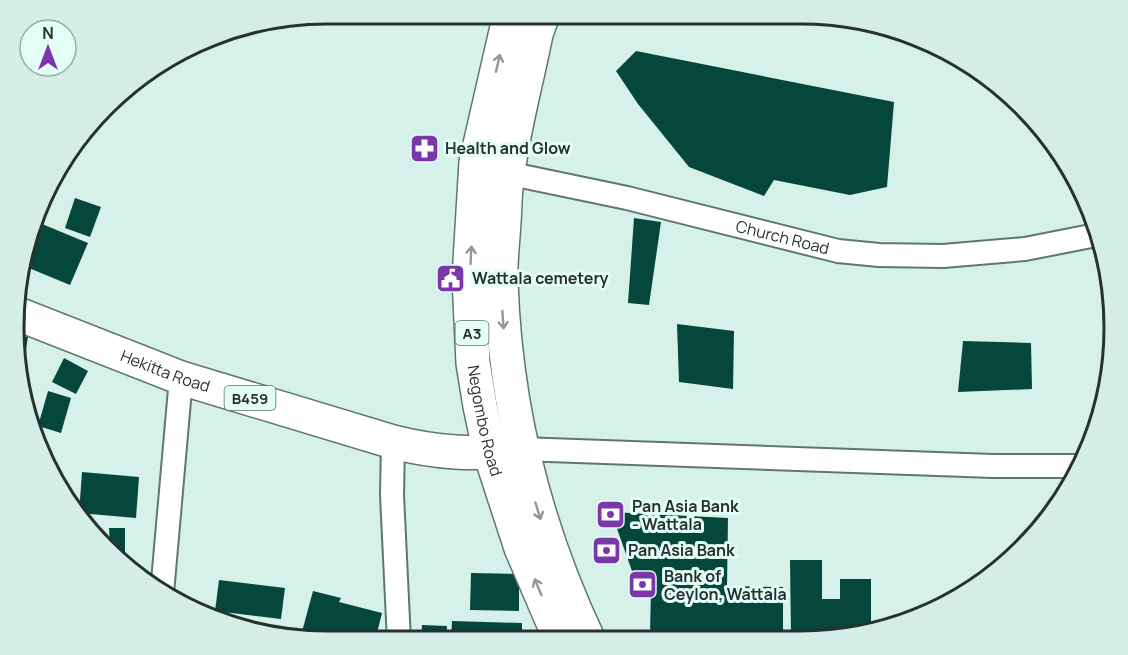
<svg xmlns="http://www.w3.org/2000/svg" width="1128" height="655" viewBox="0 0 1128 655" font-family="Manrope,sans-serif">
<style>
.building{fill:#06473c}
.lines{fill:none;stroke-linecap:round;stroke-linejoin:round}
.street-casing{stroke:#607771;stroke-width:26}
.primary-casing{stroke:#607771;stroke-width:36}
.highway-casing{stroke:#607771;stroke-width:36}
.street{stroke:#fff;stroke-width:22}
.primary{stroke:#fff;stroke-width:33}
.highway{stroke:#fff;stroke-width:33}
.oneway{stroke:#939896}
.labels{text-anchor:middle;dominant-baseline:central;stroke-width:6;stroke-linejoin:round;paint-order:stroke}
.shield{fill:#e3fef7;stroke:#5f6e6a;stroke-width:1.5}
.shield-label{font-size:15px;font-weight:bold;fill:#27312e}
.poi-label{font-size:16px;font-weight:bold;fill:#27312e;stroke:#e3fef7;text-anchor:start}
.street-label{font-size:16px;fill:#27312e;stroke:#e3fef7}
.rim{fill:none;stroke:#27312e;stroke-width:3}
</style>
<rect width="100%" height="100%" fill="#d6f1e9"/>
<!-- building -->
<g class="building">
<polygon points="636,51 894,102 887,187 850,195 774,180 764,196 689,167 638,104 616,71"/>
<polygon points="75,198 101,207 90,237 65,228"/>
<polygon points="634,218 661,222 649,305 628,303"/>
<polygon points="42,224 88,243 70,285 24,266"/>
<polygon points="677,324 734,331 733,389 679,382"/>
<polygon points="15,335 28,337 22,375 19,374 14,348"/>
<polygon points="963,341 1031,343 1032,389 958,392"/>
<polygon points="64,358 88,371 76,394 52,382"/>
<polygon points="48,391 71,398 61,433 38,426"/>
<polygon points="82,472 139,477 136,518 79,513"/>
<polygon points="611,512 728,518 727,586 783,587 783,639 650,633 651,587 648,571 632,571"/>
<polygon points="109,528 125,528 125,563 107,545 110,545"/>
<polygon points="790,560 822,560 822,599 840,599 840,579 871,579 871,631 843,637 791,637"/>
<polygon points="471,573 519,574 519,611 470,610"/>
<polygon points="219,580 285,588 281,619 215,611"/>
<polygon points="313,591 341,598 339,602 382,613 375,641 300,639"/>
<polygon points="215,618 270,629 269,633 227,625"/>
<polygon points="452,621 522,623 522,641 451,641"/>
<polygon points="422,625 447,626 446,641 421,641"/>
</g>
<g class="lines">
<defs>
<g id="street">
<path id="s1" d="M494 168 507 173 627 198 838 251 879 255 943 256 1025 249 1096 235"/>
<polyline points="393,442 392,495 399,641"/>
<polyline points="521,449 993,466 1077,466"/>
<polyline points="162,593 181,378"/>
</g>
<g id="primary">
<path id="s2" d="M18 314 181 378 393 442C437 453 473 455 518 450"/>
</g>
<g id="highway">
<path id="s3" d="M510 14 476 162 469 278 473 363 480 406 490 453 521 548 561 641"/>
<path d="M543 14 536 34C527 80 514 126 508 172 505 188 505 205 504 222 503 241 500 262 501 281 505 407 535 527 589 641"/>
</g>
</defs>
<!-- street casing -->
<use href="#street" class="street-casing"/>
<!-- primary casing -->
<use href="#primary" class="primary-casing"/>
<!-- highway casing -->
<use href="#highway" class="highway-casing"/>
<!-- street -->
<use href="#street" class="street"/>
<!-- primary -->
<use href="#primary" class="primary"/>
<!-- highway -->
<use href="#highway" class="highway"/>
</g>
<!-- one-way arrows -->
<defs><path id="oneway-shaft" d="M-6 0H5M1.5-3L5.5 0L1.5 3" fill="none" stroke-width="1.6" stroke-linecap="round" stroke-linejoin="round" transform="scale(1.5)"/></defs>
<g class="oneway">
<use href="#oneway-shaft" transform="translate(498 63) rotate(-77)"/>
<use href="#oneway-shaft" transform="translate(471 255) rotate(-87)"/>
<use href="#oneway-shaft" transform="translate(503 320) rotate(86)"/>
<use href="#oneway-shaft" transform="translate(538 511) rotate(73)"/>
<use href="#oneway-shaft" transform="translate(538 587) rotate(-113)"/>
</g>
<!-- icons -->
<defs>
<symbol id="pharmacy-square" viewBox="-11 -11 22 22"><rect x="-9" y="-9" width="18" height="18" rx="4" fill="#7b36aa" stroke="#e3fef7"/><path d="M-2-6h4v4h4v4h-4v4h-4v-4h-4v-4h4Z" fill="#fff"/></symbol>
<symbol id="civic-square" viewBox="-11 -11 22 22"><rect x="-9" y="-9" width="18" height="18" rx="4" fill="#7b36aa" stroke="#e3fef7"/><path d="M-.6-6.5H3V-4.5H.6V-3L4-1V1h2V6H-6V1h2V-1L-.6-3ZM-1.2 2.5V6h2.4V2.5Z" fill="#fff"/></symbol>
<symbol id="bank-square" viewBox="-11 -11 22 22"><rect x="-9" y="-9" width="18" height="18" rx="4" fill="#7b36aa" stroke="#e3fef7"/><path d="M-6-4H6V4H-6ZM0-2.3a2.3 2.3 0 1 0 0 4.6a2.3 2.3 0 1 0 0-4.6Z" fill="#fff"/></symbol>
</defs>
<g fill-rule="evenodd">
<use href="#pharmacy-square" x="408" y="132" width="33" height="33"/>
<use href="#civic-square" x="434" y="262" width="33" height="33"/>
<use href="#bank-square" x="594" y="498" width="33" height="33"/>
<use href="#bank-square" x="590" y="534" width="33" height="33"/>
<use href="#bank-square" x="626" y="568" width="33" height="33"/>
</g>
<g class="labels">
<!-- shield labels -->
<g class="shield">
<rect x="455.5" y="321" width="33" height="24" rx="4.5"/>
<rect x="224.5" y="386" width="51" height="24" rx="4.5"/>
</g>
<g class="shield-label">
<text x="472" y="333">A3</text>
<text x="250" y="398">B459</text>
</g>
<!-- poi labels -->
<g class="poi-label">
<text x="445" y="148">Health and Glow</text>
<text x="472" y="278">Wattala cemetery</text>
<text x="632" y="506">Pan Asia Bank<tspan x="632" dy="18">- Wattala</tspan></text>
<text x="628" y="550">Pan Asia Bank</text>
<text x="664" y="576">Bank of<tspan x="664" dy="18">Ceylon, Wattala</tspan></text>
</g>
<!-- street labels -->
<g class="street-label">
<text stroke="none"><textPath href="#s1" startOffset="297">Church Road</textPath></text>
<text stroke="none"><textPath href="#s2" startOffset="158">Hekitta Road</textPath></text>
<text stroke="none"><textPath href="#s3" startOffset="412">Negombo Road</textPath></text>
</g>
</g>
<!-- crop -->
<path d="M0 0H1128V655H0ZM327 24H801A303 303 0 0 1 1104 327V328A303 303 0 0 1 801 631H327A303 303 0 0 1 24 328V327A303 303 0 0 1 327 24Z" fill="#d4eee7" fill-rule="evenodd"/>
<path class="rim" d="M327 24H801A303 303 0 0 1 1104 327V328A303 303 0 0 1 801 631H327A303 303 0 0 1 24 328V327A303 303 0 0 1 327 24Z"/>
<!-- north arrow -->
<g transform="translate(48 48)"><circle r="28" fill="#e3fef7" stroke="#98aca7" stroke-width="1.5"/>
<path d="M0-4.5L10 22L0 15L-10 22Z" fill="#7b36aa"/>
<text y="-9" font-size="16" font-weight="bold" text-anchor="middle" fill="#27312e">N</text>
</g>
</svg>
